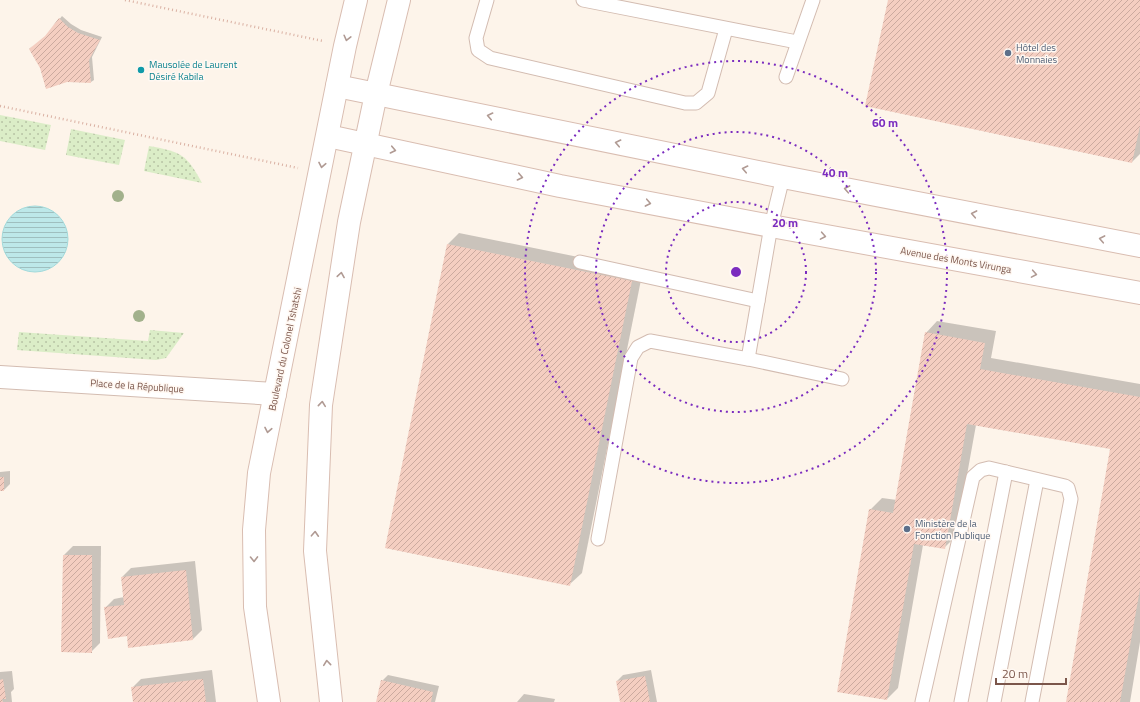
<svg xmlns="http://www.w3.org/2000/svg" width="1140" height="702" viewBox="0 0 1140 702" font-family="'Titillium Web',sans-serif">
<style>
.grass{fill:url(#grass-dots)}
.water{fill:url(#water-rules);stroke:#a3dadb}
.shadow{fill:#0003}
.building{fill:url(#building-hatch)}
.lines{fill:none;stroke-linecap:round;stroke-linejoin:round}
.lane-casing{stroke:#d3bcb1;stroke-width:15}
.street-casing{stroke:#d3bcb1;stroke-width:24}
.secondary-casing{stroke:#d9bdb1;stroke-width:24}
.path{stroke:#dab1a3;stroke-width:2.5;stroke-dasharray:1 3;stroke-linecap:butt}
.lane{stroke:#fff;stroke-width:13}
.street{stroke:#fff;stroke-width:22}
.secondary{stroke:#fff;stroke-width:22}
.tree{fill:#a2b18c}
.oneway{stroke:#b09a93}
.ring{fill:none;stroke:#7b2cbf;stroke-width:2;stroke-dasharray:2 4}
.service-dot{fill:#5c6f8a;stroke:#fff8f2;stroke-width:1.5}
.culture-dot{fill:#0f9aa8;stroke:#fff8f2;stroke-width:1.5}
.labels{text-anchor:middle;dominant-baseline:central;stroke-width:3;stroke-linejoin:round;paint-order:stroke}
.service-label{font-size:10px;fill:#4e5e75;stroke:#fff8f2;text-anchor:start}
.culture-label{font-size:10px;fill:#0d838f;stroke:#fff8f2;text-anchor:start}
.street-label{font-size:10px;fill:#7b564b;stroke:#fff8f2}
.centre{fill:#7b2cbf;stroke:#fff8f2;stroke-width:2}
.ring-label{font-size:12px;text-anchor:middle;font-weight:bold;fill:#7b2cbf;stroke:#fff8f2;stroke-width:3;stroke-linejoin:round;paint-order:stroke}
</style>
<defs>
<pattern id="grass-dots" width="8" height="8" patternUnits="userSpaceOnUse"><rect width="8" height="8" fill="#dbedc7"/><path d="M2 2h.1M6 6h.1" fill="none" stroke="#b7c3a4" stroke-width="1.8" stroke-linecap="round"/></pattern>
<pattern id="water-rules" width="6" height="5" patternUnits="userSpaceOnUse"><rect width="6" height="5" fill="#bde8e9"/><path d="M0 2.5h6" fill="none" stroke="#9fbfbf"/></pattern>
<pattern id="building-hatch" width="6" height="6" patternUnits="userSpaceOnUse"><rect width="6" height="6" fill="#f4cec1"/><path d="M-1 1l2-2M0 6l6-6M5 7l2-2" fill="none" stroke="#cbaa9f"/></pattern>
</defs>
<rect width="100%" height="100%" fill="#fdf4ea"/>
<!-- grass -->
<g class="grass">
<polygon points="0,115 51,125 45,150 0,141"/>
<polygon points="71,129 125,140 119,165 66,155"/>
<path d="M149 146C182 152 186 154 202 183L144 171Z"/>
<polygon points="150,330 184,333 166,358 156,360 17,350 19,332 148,341"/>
</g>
<!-- water -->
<circle class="water" cx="35" cy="239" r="33"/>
<!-- shadow -->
<g class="shadow">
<polygon points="889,0 1140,0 1140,154 1132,162"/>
<polygon points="62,16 71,24 81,30 102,37 92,57 94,80 91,82 47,35"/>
<polygon points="459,233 643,270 582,573 570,584 448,244"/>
<polygon points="937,321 996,331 991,358 1140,384 1140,642 1130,702 1067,702 1111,448 976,425 956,536 944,548 923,545 898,688 887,699 870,510 882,498 897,500 926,333"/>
<polygon points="10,471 10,484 4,490 0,490 0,472"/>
<polygon points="73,546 101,546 100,643 91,652 62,651 64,555"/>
<polygon points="195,561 202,630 193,639 129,646 128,635 105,608 114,599 124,597 122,577 131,568"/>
<polygon points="212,670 216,702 134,702 132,688 141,679"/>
<polygon points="651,670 657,702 621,702 617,681 623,675"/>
<polygon points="12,671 14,689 11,692 12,702 0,702 0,672"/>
<polygon points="388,675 439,686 435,702 377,702 382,681"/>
<polygon points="524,694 555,699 554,702 517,702"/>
</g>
<!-- building -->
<g class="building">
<polygon points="888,0 1140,0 1140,126 1132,163 865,106"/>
<polygon points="59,18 68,27 78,33 100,40 89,60 91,83 67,82 46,89 40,68 29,49 45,36"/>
<polygon points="447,244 632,281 570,586 385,548"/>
<polygon points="925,332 985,343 980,369 1140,397 1140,589 1120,702 1066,702 1110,449 967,424 945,549 914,544 887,700 837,692 869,509 893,513"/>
<rect x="0" y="477" width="4" height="14"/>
<polygon points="63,555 92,555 92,653 61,652"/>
<polygon points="186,570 193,640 128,648 127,636 108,639 104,607 124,605 121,577"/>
<polygon points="645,676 650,702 620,702 616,681"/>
<polygon points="3,679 6,699 2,699 3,702 0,702 0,680"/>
<polygon points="203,679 206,702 133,702 131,687"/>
<polygon points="381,680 433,692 431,702 376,702"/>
</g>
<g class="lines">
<defs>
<g id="lane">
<polyline points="487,0 476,38 478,50 490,58 685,103 696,103 708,93 726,29"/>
<polyline points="583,0 797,42"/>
<polyline points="786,77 813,0"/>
<polyline points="580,262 758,301"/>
<polyline points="748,359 842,379"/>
<polyline points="598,539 631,358 638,347 650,341 748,359 771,226 783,177"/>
<polyline points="922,702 973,477 981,470 989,468 1065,486 1068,488 1071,499 1032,702"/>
<polyline points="961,702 1006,472"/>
<polyline points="994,702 1037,480"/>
</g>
<polyline id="street" points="0,377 275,394"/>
<g id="secondary">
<polyline points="337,86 783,177 1140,246"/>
<polyline points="328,136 560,186 771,226 1140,293"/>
<polyline points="269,702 255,607 254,530 259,473 345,46 356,0"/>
<polyline points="331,702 315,551 321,405 349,222 376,94 399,0"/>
</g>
</defs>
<!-- lane casing -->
<use href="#lane" class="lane-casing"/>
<!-- street casing -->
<use href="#street" class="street-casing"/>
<!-- secondary casing -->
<use href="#secondary" class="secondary-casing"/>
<!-- path -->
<g class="path">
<polyline points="125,0 323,41"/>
<polyline points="0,106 298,168"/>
</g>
<!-- lane -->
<use href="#lane" class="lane"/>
<!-- street -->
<use href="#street" class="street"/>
<!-- secondary -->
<use href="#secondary" class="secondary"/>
</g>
<!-- trees -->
<g class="tree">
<circle cx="118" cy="196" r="6"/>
<circle cx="139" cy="316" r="6"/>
</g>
<!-- one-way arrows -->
<defs><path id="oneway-chevron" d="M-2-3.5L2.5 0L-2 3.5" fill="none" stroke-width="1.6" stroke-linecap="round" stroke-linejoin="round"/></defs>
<g class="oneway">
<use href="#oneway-chevron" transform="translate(347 38) rotate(104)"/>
<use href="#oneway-chevron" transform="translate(490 116) rotate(-168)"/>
<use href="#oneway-chevron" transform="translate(618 143) rotate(-168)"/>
<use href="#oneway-chevron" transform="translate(393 150) rotate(12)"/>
<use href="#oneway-chevron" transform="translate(322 165) rotate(101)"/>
<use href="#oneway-chevron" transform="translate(745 169) rotate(-168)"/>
<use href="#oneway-chevron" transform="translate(520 177) rotate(12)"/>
<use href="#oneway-chevron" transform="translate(847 189) rotate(-169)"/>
<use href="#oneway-chevron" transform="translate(648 203) rotate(11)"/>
<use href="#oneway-chevron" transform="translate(974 214) rotate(-169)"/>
<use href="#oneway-chevron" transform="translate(823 236) rotate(10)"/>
<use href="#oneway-chevron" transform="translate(1102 239) rotate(-169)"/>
<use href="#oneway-chevron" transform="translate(1034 274) rotate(10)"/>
<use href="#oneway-chevron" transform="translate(341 275) rotate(-81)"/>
<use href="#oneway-chevron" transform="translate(322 404) rotate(-84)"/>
<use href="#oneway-chevron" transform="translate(268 430) rotate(101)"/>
<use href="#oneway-chevron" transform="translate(315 534) rotate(-87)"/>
<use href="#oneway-chevron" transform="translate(254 559) rotate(89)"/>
<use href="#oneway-chevron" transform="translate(327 663) rotate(-96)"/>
</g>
<!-- distance rings -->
<g class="ring">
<circle cx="736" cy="272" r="70"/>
<circle cx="736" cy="272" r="140"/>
<circle cx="736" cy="272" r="211"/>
</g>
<!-- markers -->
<g class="service-dot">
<circle cx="1008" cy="53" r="4"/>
<circle cx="907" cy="529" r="4"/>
</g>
<circle class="culture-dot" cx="141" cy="70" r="4"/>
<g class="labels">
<!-- service labels -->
<g class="service-label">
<text x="1016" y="47">Hôtel des<tspan x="1016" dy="12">Monnaies</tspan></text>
<text x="915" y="523">Ministère de la<tspan x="915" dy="12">Fonction Publique</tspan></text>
</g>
<!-- culture labels -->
<g class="culture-label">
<text x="149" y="64">Mausolée de Laurent<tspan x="149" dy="12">Désiré Kabila</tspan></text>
</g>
<!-- street labels -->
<g class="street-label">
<text transform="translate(956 260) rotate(10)">Avenue des Monts Virunga</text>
<text transform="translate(285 349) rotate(-78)">Boulevard du Colonel Tshatshi</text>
<text transform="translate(137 386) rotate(4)">Place de la République</text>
</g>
</g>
<circle cx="736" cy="272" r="6" class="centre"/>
<g class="ring-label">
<text x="885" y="127">60 m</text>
<text x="835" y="177">40 m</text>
<text x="785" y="227">20 m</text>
</g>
<!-- scale -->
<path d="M996 678v6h70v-6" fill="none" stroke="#7b564b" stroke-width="2"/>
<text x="1002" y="678" font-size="12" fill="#7b564b" stroke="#fff8f2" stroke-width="3" paint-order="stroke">20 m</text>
</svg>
